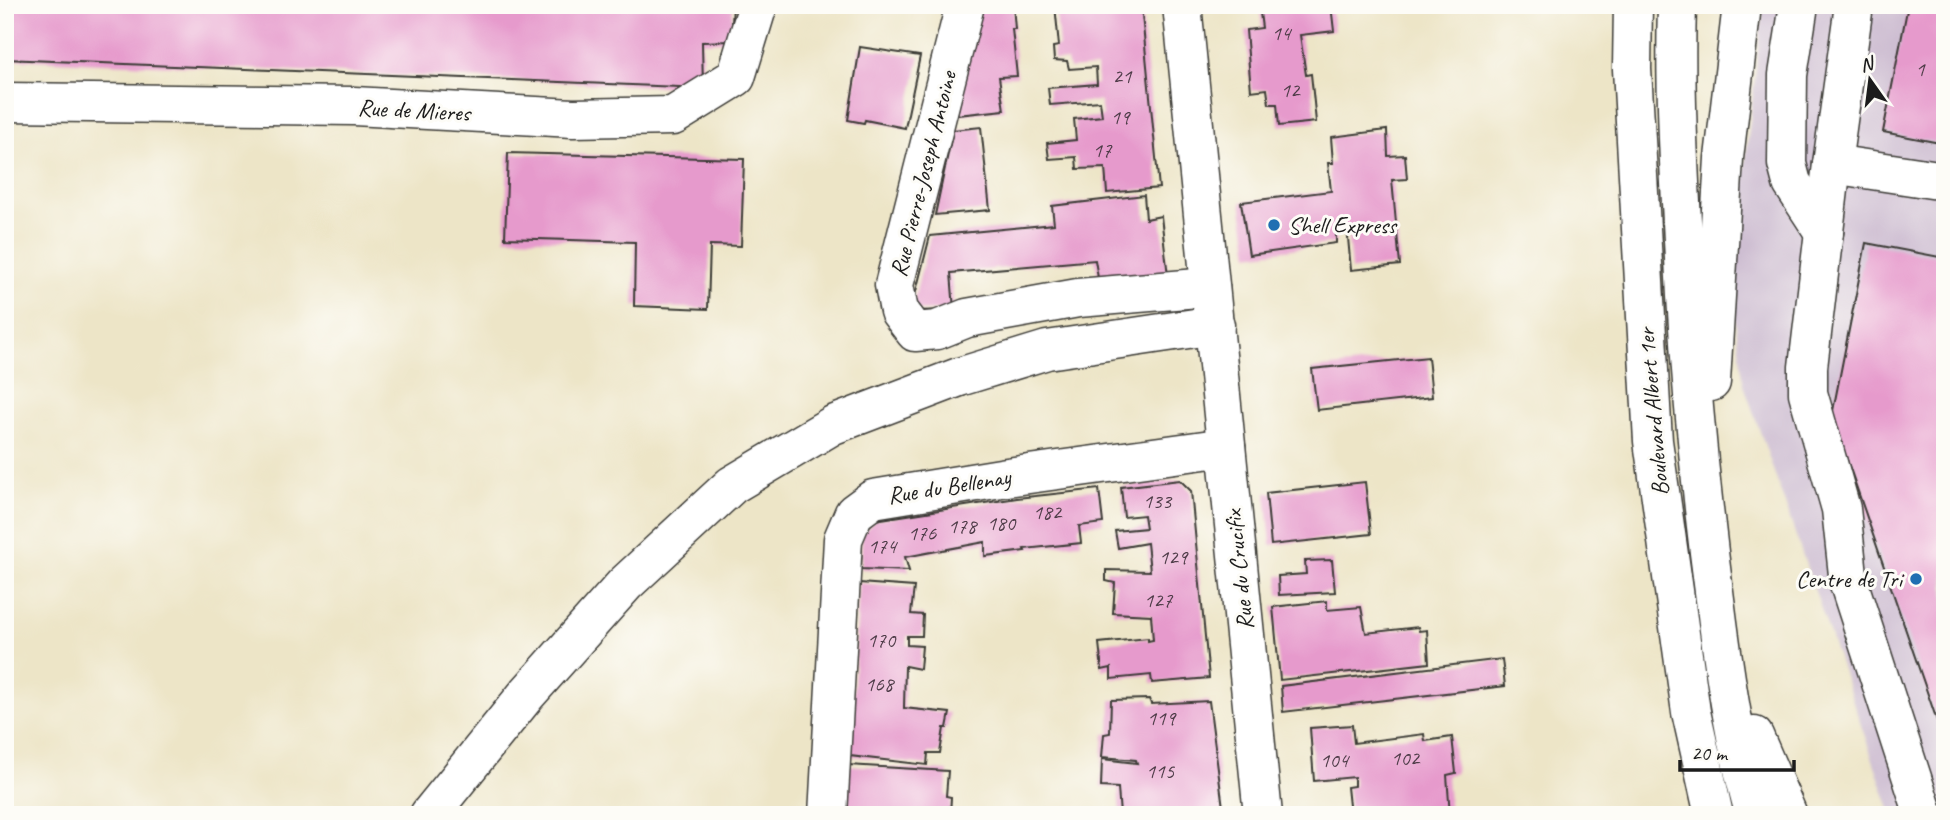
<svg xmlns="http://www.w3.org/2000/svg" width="1950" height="820" viewBox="0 0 1950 820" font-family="Caveat,sans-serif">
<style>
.industrial{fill:#cebed2}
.building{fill:#e69acc}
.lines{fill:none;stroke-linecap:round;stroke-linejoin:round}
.minor-casing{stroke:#3b3a36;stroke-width:41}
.major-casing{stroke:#3b3a36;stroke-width:41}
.minor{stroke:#fff;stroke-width:38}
.major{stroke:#fff;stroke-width:38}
.poi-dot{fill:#1f6fb2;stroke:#fdfcf7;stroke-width:2.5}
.labels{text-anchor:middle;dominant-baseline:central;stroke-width:6;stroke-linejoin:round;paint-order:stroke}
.number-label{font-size:21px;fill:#4e3c48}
.street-label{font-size:24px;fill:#1c1c1c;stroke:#fdfcf7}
.poi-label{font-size:24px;fill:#1c1c1c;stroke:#fdfcf7;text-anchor:start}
</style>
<rect width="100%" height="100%" fill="#fdfcf7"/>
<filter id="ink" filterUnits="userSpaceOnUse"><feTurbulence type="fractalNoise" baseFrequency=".0143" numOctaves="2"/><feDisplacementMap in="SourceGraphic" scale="14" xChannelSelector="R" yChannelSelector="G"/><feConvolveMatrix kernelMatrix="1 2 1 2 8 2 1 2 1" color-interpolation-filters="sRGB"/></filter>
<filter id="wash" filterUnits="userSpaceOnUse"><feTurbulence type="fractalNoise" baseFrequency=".00686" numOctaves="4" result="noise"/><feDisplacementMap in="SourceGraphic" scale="28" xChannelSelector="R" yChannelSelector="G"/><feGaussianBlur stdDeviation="1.57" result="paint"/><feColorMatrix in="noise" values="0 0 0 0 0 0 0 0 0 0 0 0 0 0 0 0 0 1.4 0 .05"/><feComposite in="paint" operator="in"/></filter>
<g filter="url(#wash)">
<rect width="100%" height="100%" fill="#ede5c7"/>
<!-- industrial -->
<polygon class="industrial" points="1763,5 1945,5 1945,815 1892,815 1744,385 1731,289"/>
<g id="blocks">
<!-- building -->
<g class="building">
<polygon points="5,5 733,5 731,41 702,42 703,88 5,59"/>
<polygon points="979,5 1013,5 1015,29 1012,29 1017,76 999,77 1004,110 957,115"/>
<polygon points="1055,5 1141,5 1159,188 1107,193 1105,168 1077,169 1076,157 1049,159 1047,143 1076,140 1074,119 1102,116 1100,101 1050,105 1048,88 1097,84 1096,67 1069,69 1067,61 1054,60 1053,47 1059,46"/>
<polygon points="1259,5 1331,5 1334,31 1300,35 1306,75 1311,74 1316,122 1279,126 1277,104 1269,104 1267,89 1251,91 1246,30 1262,28"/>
<polygon points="1908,5 1945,5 1945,144 1883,132"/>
<polygon points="860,47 920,56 905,128 865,120 864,123 848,120"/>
<polygon points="981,127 990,210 935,215 953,130"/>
<polygon points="1387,130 1388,156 1405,155 1407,179 1392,180 1400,265 1351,270 1347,227 1336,228 1336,243 1249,255 1241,202 1331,191 1328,163 1333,163 1331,137"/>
<polygon points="508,153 744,159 741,246 710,245 708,309 634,306 635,242 505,238"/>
<polygon points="1144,195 1146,219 1161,216 1168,276 1099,284 1095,260 951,273 954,310 911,311 930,236 1054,224 1052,206"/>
<polygon points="1866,243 1945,258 1944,741 1832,416"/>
<polygon points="1428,357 1432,397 1317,410 1312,369"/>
<polygon points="1180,480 1191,491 1209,678 1152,683 1151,675 1111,679 1111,668 1102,670 1099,643 1148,638 1148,641 1153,640 1151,615 1113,613 1115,583 1106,581 1106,570 1150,571 1147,543 1118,548 1115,531 1146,528 1144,515 1124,517 1121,487"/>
<polygon points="1365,482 1371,534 1271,545 1266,493"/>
<polygon points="1099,489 1103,523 1079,526 1081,543 1024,549 1025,551 985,556 985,542 905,557 909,571 861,569 862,534 875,520 1017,498"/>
<polygon points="1332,560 1335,592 1279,595 1278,576 1306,574 1305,561"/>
<polygon points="859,583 914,587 911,614 923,615 922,636 907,636 907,645 922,646 920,669 905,666 904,708 950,713 947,728 944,728 940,753 928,753 927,765 850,756"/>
<polygon points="1327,601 1327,610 1361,607 1366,633 1418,627 1419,631 1427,630 1429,663 1280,680 1273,607"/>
<polygon points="1502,659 1505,686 1283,712 1281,686"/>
<polygon points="1149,699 1151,704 1209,701 1224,815 1120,815 1118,788 1101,787 1102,759 1137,763 1136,760 1102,757 1104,734 1110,733 1111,700"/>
<polygon points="1352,725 1354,743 1424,734 1425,741 1452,737 1456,773 1447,775 1450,815 1350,815 1347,787 1354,786 1354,777 1314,781 1310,728"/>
<polygon points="848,765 948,771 946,796 951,797 950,815 846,815"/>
</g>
</g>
</g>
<g filter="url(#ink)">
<use href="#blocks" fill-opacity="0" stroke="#3b3a36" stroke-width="2"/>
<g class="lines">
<defs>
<g id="minor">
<polyline points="965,5 894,285 899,311 915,332 937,330 967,318 1078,298 1210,287"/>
<polyline points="1182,5 1263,815"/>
<polyline points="1799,5 1788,75 1787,164 1792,183 1824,232"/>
<polyline points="1854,5 1832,164 1808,367 1808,393 1841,509 1849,584 1924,815"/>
<polyline points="5,102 354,106 573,118 673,116 736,77 758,5"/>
<polyline points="1832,164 1945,181"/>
<polyline points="429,815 527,694 625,584 732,485 833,425 959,377 1047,350 1215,325"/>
<polyline points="828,815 843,539 854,513 873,499 1007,477 1226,447"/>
</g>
<g id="major">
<polyline points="1633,5 1632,69 1653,441 1691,712 1714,815"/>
<path d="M1677 5C1674 102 1681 199 1686 296 1692 400 1702 503 1716 607 1725 677 1735 747 1755 815"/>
<polyline points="1711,382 1724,158 1742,5"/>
<polyline points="1754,736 1788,815"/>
</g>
</defs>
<!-- minor casing -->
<use href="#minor" class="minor-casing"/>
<!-- major casing -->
<use href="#major" class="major-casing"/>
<!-- minor -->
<use href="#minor" class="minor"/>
<!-- major -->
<use href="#major" class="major"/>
</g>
</g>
<!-- markers -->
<g class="poi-dot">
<circle cx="1274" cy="225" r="7"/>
<circle cx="1916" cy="579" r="7"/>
</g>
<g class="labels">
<!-- number labels -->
<g class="number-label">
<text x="1281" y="33">14</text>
<text x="1920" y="69">1</text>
<text x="1122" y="76">21</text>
<text x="1290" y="90">12</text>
<text x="1120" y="117">19</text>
<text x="1102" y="150">17</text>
<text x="1157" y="501">133</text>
<text x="1047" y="512">182</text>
<text x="1001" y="523">180</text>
<text x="962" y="526">178</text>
<text x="922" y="533">176</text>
<text x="882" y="546">174</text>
<text x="1173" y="557">129</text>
<text x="1158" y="600">127</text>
<text x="881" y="640">170</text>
<text x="879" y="684">168</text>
<text x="1161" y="718">119</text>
<text x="1405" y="758">102</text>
<text x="1334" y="760">104</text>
<text x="1160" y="771">115</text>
</g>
<!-- street labels -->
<g class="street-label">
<text transform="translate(414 110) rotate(3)">Rue de Mieres</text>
<text transform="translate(923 174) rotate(-76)">Rue Pierre-Joseph Antoine</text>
<text transform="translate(1653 412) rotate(-95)">Boulevard Albert 1er</text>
<text transform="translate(949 486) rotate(-9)">Rue du Bellenay</text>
<text transform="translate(1239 570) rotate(-96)">Rue du Crucifix</text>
</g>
<!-- poi labels -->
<g class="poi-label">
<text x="1288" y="225">Shell Express</text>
<text x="1902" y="579" text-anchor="end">Centre de Tri</text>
</g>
</g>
<!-- margin -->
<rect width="1950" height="820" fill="none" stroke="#fdfcf7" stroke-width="28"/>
<!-- north arrow -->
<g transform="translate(1870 80) rotate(346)" stroke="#fdfcf7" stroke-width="5" paint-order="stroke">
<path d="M0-5L12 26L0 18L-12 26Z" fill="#1c1c1c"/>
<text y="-10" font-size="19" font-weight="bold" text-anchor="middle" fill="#1c1c1c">N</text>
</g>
<!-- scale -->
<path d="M1680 760v10h114v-10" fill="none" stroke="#1c1c1c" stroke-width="3.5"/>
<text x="1691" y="760" font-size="21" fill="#1c1c1c" stroke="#fdfcf7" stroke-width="5" paint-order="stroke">20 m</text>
</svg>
